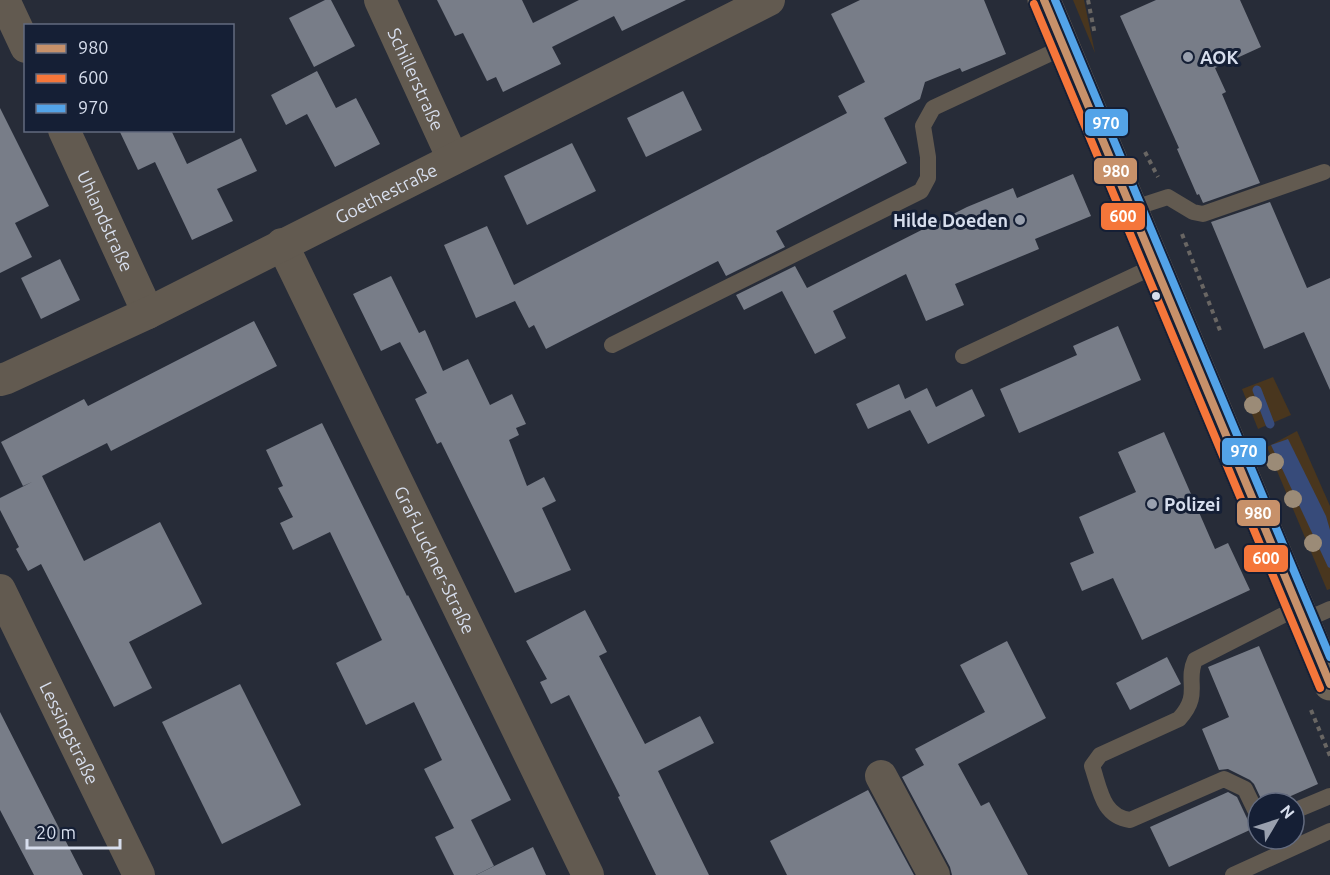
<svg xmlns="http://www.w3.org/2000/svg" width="1330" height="875" viewBox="0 0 1330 875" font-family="Ubuntu,sans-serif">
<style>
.green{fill:#49361e}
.water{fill:#374b7a}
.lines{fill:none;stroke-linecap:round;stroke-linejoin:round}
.stream{stroke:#374b7a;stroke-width:9}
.building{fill:#787d88}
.path{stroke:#696663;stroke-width:4;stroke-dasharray:4.5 4.5;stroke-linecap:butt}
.lane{stroke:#625a50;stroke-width:16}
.street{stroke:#625a50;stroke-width:32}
.secondary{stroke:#6e6457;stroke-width:33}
.bus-1-casing{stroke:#151f35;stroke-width:12}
.bus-2-casing{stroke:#151f35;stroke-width:12}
.bus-3-casing{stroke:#151f35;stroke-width:12}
.bus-1{stroke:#c7916a;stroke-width:8}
.bus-2{stroke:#f5763a;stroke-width:8}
.bus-3{stroke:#53a3e8;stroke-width:8}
.tree{fill:#9b8b77}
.poi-dot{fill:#99a0ae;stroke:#151f35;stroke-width:2}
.bus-dot{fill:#d7deed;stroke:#151f35;stroke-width:2}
.labels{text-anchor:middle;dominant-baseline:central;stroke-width:6;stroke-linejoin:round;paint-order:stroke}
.poi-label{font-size:18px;font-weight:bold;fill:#d7deed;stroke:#151f35;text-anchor:start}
.street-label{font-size:18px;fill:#d7deed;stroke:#151f35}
.line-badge{stroke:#151f35;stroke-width:2}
.badge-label{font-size:16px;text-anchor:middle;font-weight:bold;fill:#fff}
</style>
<rect width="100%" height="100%" fill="#272c38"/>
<!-- green -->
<g class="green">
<polygon points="1073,0 1084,0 1095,53"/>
<polygon points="1273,377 1291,415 1258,429 1242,389"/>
<polygon points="1297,431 1330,506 1330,589 1327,590 1267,447"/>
</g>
<!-- water -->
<polygon class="water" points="1288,439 1326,516 1330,530 1330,568 1328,567 1271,445"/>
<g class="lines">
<!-- stream -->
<polyline class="stream" points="1257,390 1270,424"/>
</g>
<!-- building -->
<g class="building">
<polygon points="325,0 331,0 355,46 314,67 289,18"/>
<polygon points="437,0 522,0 533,23 579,0 686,0 622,31 614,16 552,47 561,64 503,92 496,77 487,81 463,33 455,36"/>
<polygon points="860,0 984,0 1006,54 962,72 960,68 925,82 920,99 884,118 907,163 776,231 785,247 726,276 718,261 546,349 534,325 529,328 515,301 476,318 444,245 487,226 514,285 847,113 838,96 865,82 831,14"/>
<polygon points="1156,0 1240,0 1261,47 1215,68 1226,92 1222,94 1260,183 1203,203 1199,194 1197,195 1177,149 1179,148 1120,16"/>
<polygon points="317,71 336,108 356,98 380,144 335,167 307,114 286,125 271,95"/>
<polygon points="683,91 702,130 646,157 627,118"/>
<polygon points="0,108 49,206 15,223 32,257 0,273"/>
<polygon points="119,130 171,130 187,164 241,138 257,171 217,189 233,221 192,240 155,162 138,170"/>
<polygon points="572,143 596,191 527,225 504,176"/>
<polygon points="1073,174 1091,216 1035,239 1039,249 955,284 964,305 926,321 906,274 833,311 846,338 815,354 782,291 744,310 736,295 795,266 807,288 967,207 1013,188 1017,198"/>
<polygon points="1270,202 1307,288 1330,278 1330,390 1304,332 1264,349 1211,222"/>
<polygon points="60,259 80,300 41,319 21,278"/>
<polygon points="391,276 419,333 425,330 443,371 468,359 490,405 512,394 526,424 516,428 519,435 509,440 527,486 544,477 556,501 542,508 571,570 515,593 441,442 437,444 415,399 427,393 400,342 381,351 353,294"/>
<polygon points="254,321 277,366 111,451 107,443 42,476 84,561 160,522 202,604 129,642 152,688 114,707 41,564 28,571 16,549 19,547 0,510 0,498 32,482 23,486 1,442 84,399 88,406"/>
<polygon points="1118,326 1141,380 1019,433 1000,389 1077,355 1073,346"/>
<polygon points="899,384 905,399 927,388 936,407 972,389 985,416 928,444 910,410 868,429 856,404"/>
<polygon points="322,423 407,596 408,595 511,800 471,820 494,866 476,875 454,875 435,837 454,828 424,769 442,760 414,702 366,725 336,663 382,640 330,532 293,550 280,523 293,517 278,488 283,486 266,450"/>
<polygon points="1164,432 1215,549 1228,543 1250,590 1142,640 1113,578 1082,591 1070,563 1094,553 1079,517 1136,492 1118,452"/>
<polygon points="585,610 607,652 599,656 645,744 700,716 714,743 658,771 709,875 656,875 618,797 620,796 569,695 551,704 540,682 547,679 526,641"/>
<polygon points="1007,641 1046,718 958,764 981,806 989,802 1028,875 952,875 950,867 902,777 924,765 915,749 985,712 960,665"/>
<polygon points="1259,646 1318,784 1275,803 1263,803 1254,784 1250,780 1228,769 1219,770 1202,729 1229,717 1208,667"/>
<polygon points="1167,657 1181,684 1130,710 1116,683"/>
<polygon points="240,684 301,805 222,844 162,722"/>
<polygon points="0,712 30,771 83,875 34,875 0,810"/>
<polygon points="868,790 914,875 787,875 770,841"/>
<polygon points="1228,792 1237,797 1252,829 1169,867 1150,827"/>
<polygon points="533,847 546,875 476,875"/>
</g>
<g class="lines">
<!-- path -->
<g class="path">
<polyline points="1088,0 1095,35"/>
<polyline points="1145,152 1158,177"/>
<polyline points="1182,234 1221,333"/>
<polyline points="1311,710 1330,756"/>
</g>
<!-- lane -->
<g class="lane">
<polyline points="1131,209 1168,197 1193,212 1203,214 1324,172"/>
<polyline points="612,345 921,191 928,178 928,157 923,126 933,108 1064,47"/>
<polyline points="963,356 1155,266"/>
<polyline points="1303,621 1330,609"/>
<polyline points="1294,811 1330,796"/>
<path d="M1258 816 1245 789 1224 779 1130 820C1102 816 1100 789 1092 766L1100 755 1179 719C1202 694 1185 682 1195 660L1297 608"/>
<polyline points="1233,875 1330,831"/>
</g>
<!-- street -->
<g class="street">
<polyline points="4,0 26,47"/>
<path id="s1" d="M380 0 453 159"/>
<path id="s2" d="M64 130 148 313"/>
<path id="s3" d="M282 244 588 875"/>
<path id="s4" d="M0 380 7 378 148 313 769 0"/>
<path id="s5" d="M0 590 139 875"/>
<polyline points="881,776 934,875"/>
</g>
<!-- secondary -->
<polyline class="secondary" points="1044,0 1330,684"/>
<defs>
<polyline id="bus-1" points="1044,0 1330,684"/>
<polyline id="bus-2" points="1034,4 1320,688"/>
<polyline id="bus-3" points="1055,0 1330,657"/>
</defs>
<!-- bus-1 casing -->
<use href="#bus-1" class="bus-1-casing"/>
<!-- bus-2 casing -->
<use href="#bus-2" class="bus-2-casing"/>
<!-- bus-3 casing -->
<use href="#bus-3" class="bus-3-casing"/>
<!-- bus-1 -->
<use href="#bus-1" class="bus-1"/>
<!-- bus-2 -->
<use href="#bus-2" class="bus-2"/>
<!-- bus-3 -->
<use href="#bus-3" class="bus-3"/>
</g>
<!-- trees -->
<g class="tree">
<circle cx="1253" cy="405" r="9"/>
<circle cx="1275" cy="462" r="9"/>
<circle cx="1293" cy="499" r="9"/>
<circle cx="1313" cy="543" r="9"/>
</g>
<!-- markers -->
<g class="poi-dot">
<circle cx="1188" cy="57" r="6"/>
<circle cx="1020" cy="220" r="6"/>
<circle cx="1152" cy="504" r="6"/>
</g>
<circle class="bus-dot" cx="1156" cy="296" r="5"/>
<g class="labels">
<!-- poi labels -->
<g class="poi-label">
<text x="1200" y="57">AOK</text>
<text x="1008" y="220" text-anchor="end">Hilde Doeden</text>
<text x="1164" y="504">Polizei</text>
</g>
<!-- street labels -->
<g class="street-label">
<text stroke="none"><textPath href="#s1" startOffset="87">Schillerstraße</textPath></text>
<text stroke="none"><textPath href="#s4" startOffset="429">Goethestraße</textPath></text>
<text stroke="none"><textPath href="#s2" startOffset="100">Uhlandstraße</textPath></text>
<text stroke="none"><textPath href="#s3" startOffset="351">Graf-Luckner-Straße</textPath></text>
<text stroke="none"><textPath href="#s5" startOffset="159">Lessingstraße</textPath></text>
</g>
</g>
<g class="line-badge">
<rect x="1084" y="108" width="45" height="29" rx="6" fill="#53a3e8"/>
<rect x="1093" y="157" width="45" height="28" rx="6" fill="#c7916a"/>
<rect x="1100" y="202" width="46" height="29" rx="6" fill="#f5763a"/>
<rect x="1221" y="437" width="46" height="29" rx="6" fill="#53a3e8"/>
<rect x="1236" y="499" width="45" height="28" rx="6" fill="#c7916a"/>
<rect x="1243" y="544" width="46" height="29" rx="6" fill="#f5763a"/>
</g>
<g class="badge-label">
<text x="1106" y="129">970</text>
<text x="1116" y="177">980</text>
<text x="1123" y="222">600</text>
<text x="1244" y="457">970</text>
<text x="1258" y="519">980</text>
<text x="1266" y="564">600</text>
</g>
<!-- legend -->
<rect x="24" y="24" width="210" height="108" fill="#151f35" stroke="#636b7f" stroke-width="1.5"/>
<rect x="36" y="44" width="30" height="9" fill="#c7916a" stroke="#636b7f" stroke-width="1.5"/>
<text x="78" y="54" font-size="18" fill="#d7deed">980</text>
<rect x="36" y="74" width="30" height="9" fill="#f5763a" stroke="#636b7f" stroke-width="1.5"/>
<text x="78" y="84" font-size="18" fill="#d7deed">600</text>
<rect x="36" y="104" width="30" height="9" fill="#53a3e8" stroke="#636b7f" stroke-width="1.5"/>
<text x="78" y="114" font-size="18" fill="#d7deed">970</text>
<!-- north arrow -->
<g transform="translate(1276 821) rotate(51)"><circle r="28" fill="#151f35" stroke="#636b7f" stroke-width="1.5"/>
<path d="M0-4.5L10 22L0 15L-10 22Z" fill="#99a0ae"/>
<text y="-9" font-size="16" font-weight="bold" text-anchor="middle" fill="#d7deed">N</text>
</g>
<!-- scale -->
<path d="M27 839v9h93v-9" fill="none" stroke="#d7deed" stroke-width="3"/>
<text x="36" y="839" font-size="18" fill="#d7deed" stroke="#151f35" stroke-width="4.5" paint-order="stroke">20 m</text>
</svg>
